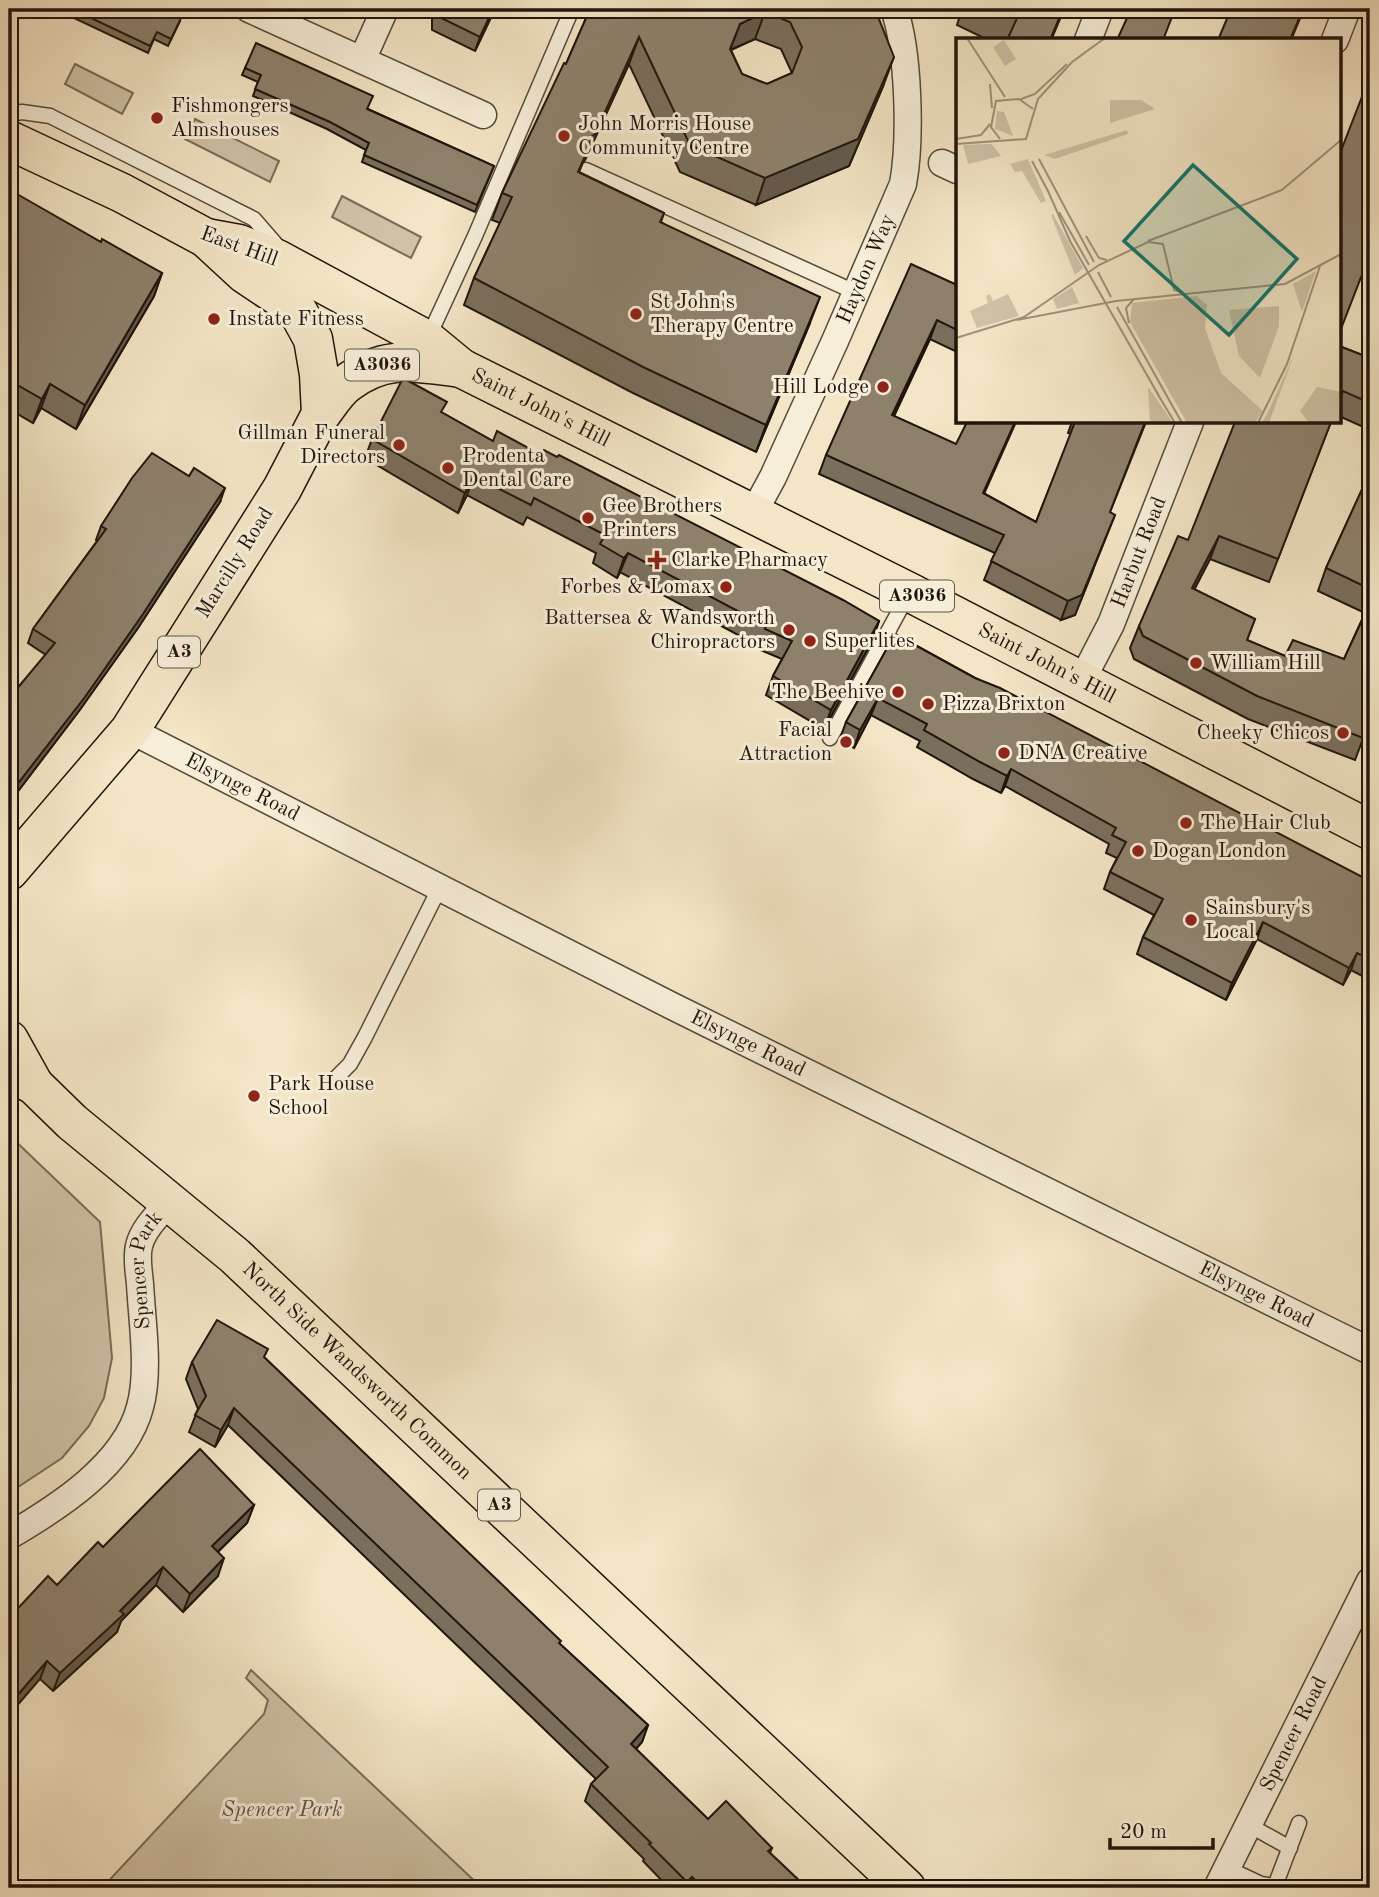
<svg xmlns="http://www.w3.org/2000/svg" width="1379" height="1897" viewBox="0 0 1379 1897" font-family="'Old Standard TT',serif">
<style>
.green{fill:#cfc2a6;stroke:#786c59;stroke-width:2}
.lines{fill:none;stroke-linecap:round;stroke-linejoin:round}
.lane-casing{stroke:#55493a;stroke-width:17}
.street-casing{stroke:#55493a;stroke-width:29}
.primary-casing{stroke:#20150c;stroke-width:41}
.highway-casing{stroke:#20150c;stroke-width:41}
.lane{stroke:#f7eed9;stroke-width:14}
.street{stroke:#f7eed9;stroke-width:26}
.primary{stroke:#f3e5c5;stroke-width:38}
.highway{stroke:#f3e5c5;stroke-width:38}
.wall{fill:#7a6f5d;stroke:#20150c;stroke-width:2;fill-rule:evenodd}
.shaded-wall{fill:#635a4c;stroke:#20150c;stroke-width:2}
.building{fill:#8e816c;stroke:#20150c;stroke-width:2;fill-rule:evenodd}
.poi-dot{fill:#8f2418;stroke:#f7eed9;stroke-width:2.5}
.labels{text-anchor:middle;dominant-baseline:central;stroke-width:6;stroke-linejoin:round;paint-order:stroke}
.shield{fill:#f7eed9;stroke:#60564a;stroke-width:2}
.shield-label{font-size:19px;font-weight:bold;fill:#20150c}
.poi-label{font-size:21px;fill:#20150c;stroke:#f7eed9;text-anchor:start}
.street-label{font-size:21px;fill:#20150c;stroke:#f7eed9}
.park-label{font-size:21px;font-style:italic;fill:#5d5242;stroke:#f7eed9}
.inset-road{fill:none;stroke:#9f927b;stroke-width:2}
.view{fill:#0f766e;fill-opacity:0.15;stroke:#0f766e;stroke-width:3.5}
.inset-edge{fill:none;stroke:#20150c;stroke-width:3.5}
</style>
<rect width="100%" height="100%" fill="#f3e5c5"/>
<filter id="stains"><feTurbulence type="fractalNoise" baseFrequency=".00286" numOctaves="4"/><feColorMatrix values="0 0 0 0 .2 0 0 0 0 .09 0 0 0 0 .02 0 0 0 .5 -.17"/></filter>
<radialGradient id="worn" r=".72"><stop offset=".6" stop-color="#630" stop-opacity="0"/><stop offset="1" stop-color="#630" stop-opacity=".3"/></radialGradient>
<!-- green -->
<g class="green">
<polygon points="75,64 133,93 122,114 65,84"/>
<polygon points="195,119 279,161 270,182 185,139"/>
<polygon points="342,196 421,237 411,258 332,217"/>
<polygon points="9,1135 100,1222 112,1358 104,1398 89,1426 62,1458 9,1493"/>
<polygon points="251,1670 482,1888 102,1888 264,1714 268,1700 246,1678"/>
</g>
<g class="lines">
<defs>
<g id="lane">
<polyline points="9,114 22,112 50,116 254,219 280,249"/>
<polyline points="586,170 855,292"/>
<polyline points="428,338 475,236 572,9"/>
<polyline points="830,738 909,593"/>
<polyline points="330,1084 350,1064 365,1037 440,887"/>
<polyline points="1249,1825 1290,1848"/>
<polyline points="1227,1868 1261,1884 1275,1886 1299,1823"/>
</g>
<g id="street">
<polyline points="249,9 483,115"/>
<polyline points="1088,40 1100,9"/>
<polyline points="1335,40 1347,9"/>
<polyline points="362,60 385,9"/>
<polyline points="942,163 957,170"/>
<path id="s1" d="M753 514 773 477 835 341 903 184C911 140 909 51 894 9"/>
<path id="s2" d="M1082 680 1111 624 1190 422"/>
<path id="s3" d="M130 730 672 1006 1370 1351"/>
<path id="s4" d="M9 1536C57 1508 125 1465 140 1407 150 1372 142 1321 140 1284 139 1272 136 1258 139 1246 143 1229 158 1215 169 1202"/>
<path id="s5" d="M1217 1888 1370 1581"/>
</g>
<g id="primary">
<path id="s6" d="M206 238 239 244 277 259 427 340 461 368 909 592 1370 830"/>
<path d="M321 414C329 404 336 392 346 384 385 354 415 362 461 368"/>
</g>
<g id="highway">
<polyline points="9,140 122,193 206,238 245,274 296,308 313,339 319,374 321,414 282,489 130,730 9,871"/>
<polyline points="9,1040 34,1085"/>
<path id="s7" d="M9 1072 34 1085 72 1122 235 1256 906 1888"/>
</g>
</defs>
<!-- lane casing -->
<use href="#lane" class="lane-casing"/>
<!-- street casing -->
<use href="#street" class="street-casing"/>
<!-- primary casing -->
<use href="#primary" class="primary-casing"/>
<!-- highway casing -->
<use href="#highway" class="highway-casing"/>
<!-- lane -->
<use href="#lane" class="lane"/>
<!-- street -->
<use href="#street" class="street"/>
<!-- primary -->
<use href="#primary" class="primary"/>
<!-- highway -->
<use href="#highway" class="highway"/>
</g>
<!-- wall -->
<g class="wall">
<polygon points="55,9 171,9 180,21 168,46 154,39 148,53"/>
<polygon points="435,9 495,9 475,51 432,30 432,19"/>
<path d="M590 9H875L884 84 849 166 756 205 680 172 629 64 585 160 583 162 579 172 664 213 661 222 810 323 756 452 633 393 464 305 474 278 500 223 492 220 502 193 566 64ZM755 39 781 49 792 73 767 84 742 74 731 50Z"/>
<polygon points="962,9 1064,9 1051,40 988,40 957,25"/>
<polygon points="245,68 368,109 494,166 475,212 362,162 366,150 327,129 253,96 258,82 242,75"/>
<polygon points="9,209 101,242 162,273 154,296 76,429 41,408 33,423 9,409"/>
<polygon points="957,285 957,352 930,339 894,416 985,494 1036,522 1071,434 1068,433 1072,422 1146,422 1110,512 1092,573 1075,615 1061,620 984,580 995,553 819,474 826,455"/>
<polygon points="1339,346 1370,358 1370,430 1339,416"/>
<polygon points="443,413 493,441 541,455 557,457 879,621 872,641 824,729 766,695 773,676 782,659 758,649 759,646 620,572 617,578 593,563 596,553 527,517 523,525 467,495 458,513 365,458 372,439"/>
<polygon points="1331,422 1269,582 1210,559 1194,590 1255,619 1247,640 1285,656 1344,659 1365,613 1318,591 1326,568 1370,472 1370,720 1355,760 1248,719 1134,659 1130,648 1139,626 1188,540"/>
<polygon points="220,502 138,628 79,711 9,803 9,694 16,690 46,655 28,643 33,629 97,541 96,540 101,526"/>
<polygon points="895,634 975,678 1370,881 1370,980 1351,970 1343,985 1257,939 1226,1000 1137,954 1143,937 1154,915 1104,889 1110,872 1117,858 1106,853 1109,844 1005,786 1001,793 973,779 917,747 920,741 871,715 854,748 840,739 846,722"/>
<polygon points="1370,1052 1370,1077 1363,1073"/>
<polygon points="265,1358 560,1644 648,1725 642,1742 636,1749 708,1819 772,1848 770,1853 807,1888 669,1888 643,1861 644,1859 585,1801 591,1784 596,1779 228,1425 215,1447 189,1432 198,1409 186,1379 192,1362"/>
<polygon points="254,1505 247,1523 218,1552 218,1576 183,1612 156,1585 121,1621 117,1632 53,1691 40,1679 57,1585 103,1547"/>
</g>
<!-- shaded-wall -->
<g class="shaded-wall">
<polygon points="493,9 495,9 475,51 480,37"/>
<polygon points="1063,9 1064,9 1051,40 1050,40"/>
<polygon points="1303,9 1304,9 1291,40 1290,40"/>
<polygon points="765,12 755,39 730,50 740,24"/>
<polygon points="639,37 629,64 585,160 583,162 568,198 587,140"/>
<polygon points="894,57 884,84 849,166 756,205 765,178"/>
<polygon points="162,273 154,296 76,429 85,405"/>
<polygon points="820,297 810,323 756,452 766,425"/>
<polygon points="937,320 930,339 885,435 892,415"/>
<polygon points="50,384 41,408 33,423 42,399"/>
<polygon points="1015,422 1016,422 976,512 983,493"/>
<polygon points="474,476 467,495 458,513 465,493"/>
<polygon points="225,488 220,502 138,628 79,711 9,803 9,795"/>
<polygon points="1115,515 1075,615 1061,620 1068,601"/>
<polygon points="1219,536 1210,559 1183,611 1192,588"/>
<polygon points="628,553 620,572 617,578 624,558"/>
<polygon points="879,621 872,641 824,729 831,710"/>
<polygon points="878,698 871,715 854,748 860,730"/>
<polygon points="1011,769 1005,786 1001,793 1007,776"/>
<polygon points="1263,922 1257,939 1226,1000 1232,983"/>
<polygon points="1357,953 1351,970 1343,985 1349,968"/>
<polygon points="234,1408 228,1425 215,1447 221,1430"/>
<polygon points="254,1505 247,1523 205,1564 212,1546"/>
<polygon points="224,1558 218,1576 183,1612 190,1594"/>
<polygon points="163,1567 156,1585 121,1621 117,1632 53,1691 60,1673"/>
<polygon points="47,1661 40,1679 9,1715 9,1705"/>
<polygon points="648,1725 642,1742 625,1761 631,1744"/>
<polygon points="692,1877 688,1888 684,1888 687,1882"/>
</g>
<!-- building -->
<g class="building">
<polygon points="72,9 171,9 183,14 171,39 157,32 150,46"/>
<polygon points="437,9 493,9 480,37 437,16"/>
<path d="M590 9H875L894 57 858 139 765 178 690 145 639 37 595 134 587 140 588 149 578 172 664 213 660 222 820 297 766 425 643 367 474 278 512 197 502 193 564 63 566 64ZM765 12 790 22 802 47 792 73 767 84 742 74 730 49 740 24Z"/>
<polygon points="1002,9 1063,9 1050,40 1007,40 1018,16"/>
<polygon points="1131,9 1175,9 1163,40 1117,40"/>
<polygon points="1231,9 1303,9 1290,40 1218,40"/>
<polygon points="256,43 373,96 367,109 494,166 477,205 364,155 369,143 330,122 255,89 261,75 245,68"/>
<polygon points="1370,76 1370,254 1339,334 1339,156"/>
<polygon points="17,194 101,242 102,239 162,273 85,405 50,384 42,399 12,382 9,386 9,209"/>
<polygon points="911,264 957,285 957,330 937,320 892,415 956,444 967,422 1015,422 983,493 1036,522 1075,422 1145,422 1110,512 1115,515 1082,595 1068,601 991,561 1004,535 826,455"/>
<polygon points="1339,346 1370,358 1370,403 1343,391 1339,401"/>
<polygon points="403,378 447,402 441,412 493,441 497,431 541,455 544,450 557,457 559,455 843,600 879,621 831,710 773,676 792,641 765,629 766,626 628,553 624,558 600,544 605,535 534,498 531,505 474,476 465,493 372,439"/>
<polygon points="1235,422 1331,422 1278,559 1219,536 1192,588 1255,619 1247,640 1285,656 1293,640 1344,659 1370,603 1370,719 1363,738 1257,696 1143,636 1139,626 1178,536 1188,540"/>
<polygon points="152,453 189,476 194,468 225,488 143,614 85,697 9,795 9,694 14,688 16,690 55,643 33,629 106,529 101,526 132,478"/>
<polygon points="1370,472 1370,589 1326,568"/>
<polygon points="895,634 975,678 1000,688 1370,881 1370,959 1357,953 1349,968 1263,922 1232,983 1143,937 1163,899 1110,872 1126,842 1112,835 1116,828 1011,769 1007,776 980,762 924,730 927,724 878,698 860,730 846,722"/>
<polygon points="217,1320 268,1349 264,1357 561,1641 559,1643 648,1725 631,1744 708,1819 726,1801 772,1848 768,1851 807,1888 703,1888 692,1877 687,1882 649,1844 651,1843 591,1784 608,1767 234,1408 221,1430 195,1415 206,1396 192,1362"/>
<polygon points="200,1449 254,1505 212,1546 224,1558 190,1594 163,1567 120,1611 124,1614 60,1673 47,1661 9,1705 9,1618 48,1576 57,1585 98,1542 103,1547"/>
<polygon points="9,1736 13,1739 9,1744"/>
</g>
<!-- markers -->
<g class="poi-dot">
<circle cx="157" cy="118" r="7"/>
<circle cx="564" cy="136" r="7"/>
<circle cx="636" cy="314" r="7"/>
<circle cx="214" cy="319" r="7"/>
<circle cx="883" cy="387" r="7"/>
<circle cx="399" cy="445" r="7"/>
<circle cx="448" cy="468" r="7"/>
<circle cx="588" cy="518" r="7"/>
<path d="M653.5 549.5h7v7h7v7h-7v7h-7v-7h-7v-7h7z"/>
<circle cx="726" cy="587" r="7"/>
<circle cx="789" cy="630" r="7"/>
<circle cx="810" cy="641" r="7"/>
<circle cx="1196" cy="663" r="7"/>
<circle cx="898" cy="692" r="7"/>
<circle cx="928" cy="704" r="7"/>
<circle cx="1343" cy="733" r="7"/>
<circle cx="846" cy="742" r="7"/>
<circle cx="1004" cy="753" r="7"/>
<circle cx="1186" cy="823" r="7"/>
<circle cx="1138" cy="851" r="7"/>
<circle cx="1191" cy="920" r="7"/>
<circle cx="254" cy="1096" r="7"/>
</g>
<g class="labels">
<!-- shield labels -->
<g class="shield">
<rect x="345" y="349.5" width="74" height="31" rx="5"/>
<rect x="880" y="580.5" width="74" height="31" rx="5"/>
<rect x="158" y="636.5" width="42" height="31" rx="5"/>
<rect x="478" y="1489.5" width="42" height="31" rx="5"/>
</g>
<g class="shield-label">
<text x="382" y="365">A3036</text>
<text x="917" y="596">A3036</text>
<text x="179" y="652">A3</text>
<text x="499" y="1505">A3</text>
</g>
<!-- poi labels -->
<g class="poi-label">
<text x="171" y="106">Fishmongers<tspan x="171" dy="24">Almshouses</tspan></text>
<text x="578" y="124">John Morris House<tspan x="578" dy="24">Community Centre</tspan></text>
<text x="650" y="302">St John's<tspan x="650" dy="24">Therapy Centre</tspan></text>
<text x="228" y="319">Instate Fitness</text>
<text x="869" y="387" text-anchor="end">Hill Lodge</text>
<text x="385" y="433" text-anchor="end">Gillman Funeral<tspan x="385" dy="24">Directors</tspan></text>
<text x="462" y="456">Prodenta<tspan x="462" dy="24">Dental Care</tspan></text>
<text x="602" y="506">Gee Brothers<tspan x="602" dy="24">Printers</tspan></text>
<text x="671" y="560">Clarke Pharmacy</text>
<text x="712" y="587" text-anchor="end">Forbes &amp; Lomax</text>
<text x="775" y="618" text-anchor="end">Battersea &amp; Wandsworth<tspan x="775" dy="24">Chiropractors</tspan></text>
<text x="824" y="641">Superlites</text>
<text x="1210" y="663">William Hill</text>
<text x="884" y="692" text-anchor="end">The Beehive</text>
<text x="942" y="704">Pizza Brixton</text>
<text x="832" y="730" text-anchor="end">Facial<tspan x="832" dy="24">Attraction</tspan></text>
<text x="1329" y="733" text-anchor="end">Cheeky Chicos</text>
<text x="1018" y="753">DNA Creative</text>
<text x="1200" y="823">The Hair Club</text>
<text x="1152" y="851">Dogan London</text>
<text x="1205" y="908">Sainsbury's<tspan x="1205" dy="24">Local</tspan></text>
<text x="268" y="1084">Park House<tspan x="268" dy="24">School</tspan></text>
</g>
<!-- street labels -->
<g class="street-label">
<text transform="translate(239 247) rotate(20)">East Hill</text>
<text stroke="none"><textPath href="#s1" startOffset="270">Haydon Way</textPath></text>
<text stroke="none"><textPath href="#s6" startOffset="378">Saint John's Hill</textPath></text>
<text stroke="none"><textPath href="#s2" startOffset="140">Harbut Road</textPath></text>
<text transform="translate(235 563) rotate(-58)">Marcilly Road</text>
<text stroke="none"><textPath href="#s6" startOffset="945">Saint John's Hill</textPath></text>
<text stroke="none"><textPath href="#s3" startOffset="126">Elsynge Road</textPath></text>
<text stroke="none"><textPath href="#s3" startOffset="693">Elsynge Road</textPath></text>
<text stroke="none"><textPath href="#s4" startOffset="327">Spencer Park</textPath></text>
<text stroke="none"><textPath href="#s3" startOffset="1260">Elsynge Road</textPath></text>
<text stroke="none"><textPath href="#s7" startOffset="460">North Side Wandsworth Common</textPath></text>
<text stroke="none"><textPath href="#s5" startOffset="172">Spencer Road</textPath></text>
</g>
<!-- park labels -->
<g class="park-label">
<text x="282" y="1810">Spencer Park</text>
</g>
</g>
<!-- overview -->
<g transform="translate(956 38)">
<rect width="385" height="385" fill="#f3e5c5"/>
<path d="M48 2 60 21 49 28 37 9ZM154 62H185L199 71 154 85ZM41 73 48 74 57 98 39 91ZM171 92 172 96 99 121 88 117ZM36 106 45 118 12 126 7 107ZM72 121 90 163 85 165 66 133 59 134 54 126ZM97 176 127 230 119 237 95 177ZM360 233 346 274 337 246ZM116 249 123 265 101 271 97 261ZM34 256 37 263 52 256 63 278 21 290 14 273 32 265 30 258ZM241 258 251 267 249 290 265 335 307 373 299 385H231L174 284 176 265ZM323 268V288L304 340 283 318 273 272ZM338 317 313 385H306L312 374ZM361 349 385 354V385H353L344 373ZM192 350H193L217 385H194Z" fill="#cfc2a6"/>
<path class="inset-road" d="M11 0 49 59M34 46 36 70M65 61 79 56 111 26M0 101 25 97 34 86M44 101 35 89 40 63 63 61 77 71M0 106 70 101 82 61 116 24 149 0M83 121 138 224M76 123 93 155M92 153 114 203 203 358M103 174 133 227M130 198 143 220 151 222M192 203 326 152 385 102M142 234 155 259M161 269 226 385M61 282 160 263 329 246 385 216M173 285 170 270 178 261M0 300 68 279 143 227 192 204 207 206 218 252 225 254M201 355 219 385M302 385 331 326 364 228"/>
<path class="view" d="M237 127 341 221 273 297 168 203Z"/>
<rect width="385" height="385" class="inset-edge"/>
</g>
<!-- margin -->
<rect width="1379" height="1897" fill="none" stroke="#f3e5c5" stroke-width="35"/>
<rect x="10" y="10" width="1358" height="1876" fill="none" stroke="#20150c" stroke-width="3.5"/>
<rect x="18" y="18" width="1344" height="1862" fill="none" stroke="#20150c" stroke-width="2"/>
<!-- scale -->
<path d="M1110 1838v10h103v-10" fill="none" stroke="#20150c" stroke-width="3.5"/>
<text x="1120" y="1838" font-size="21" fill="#20150c" stroke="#f7eed9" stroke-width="5" paint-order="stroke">20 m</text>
<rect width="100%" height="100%" filter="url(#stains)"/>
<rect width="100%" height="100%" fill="url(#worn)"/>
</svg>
